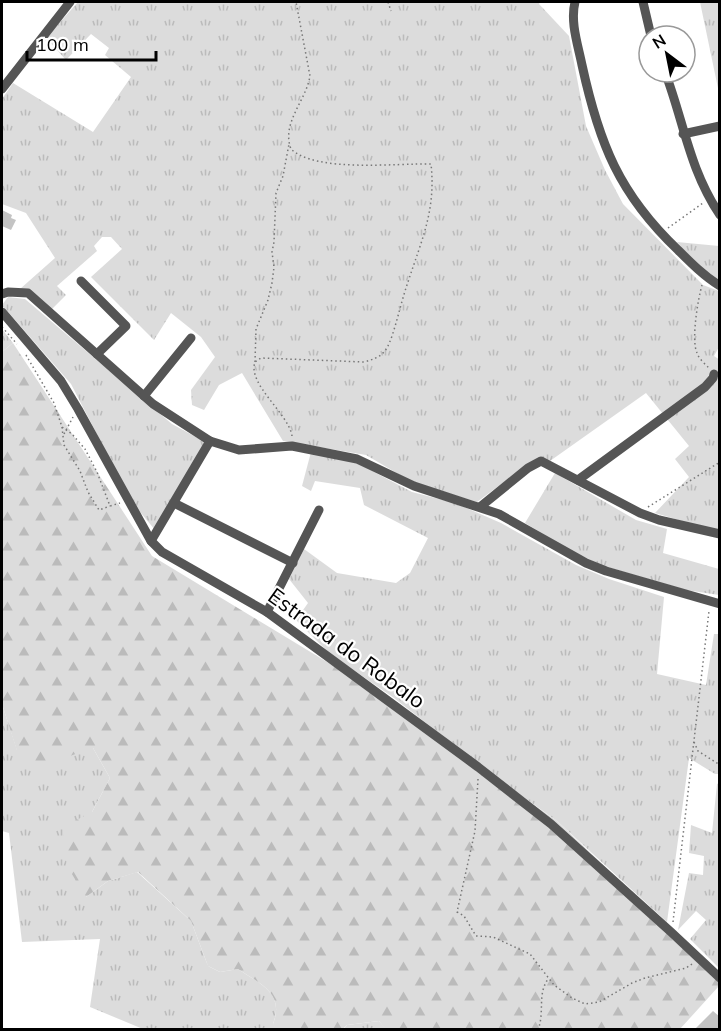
<svg xmlns="http://www.w3.org/2000/svg" width="721" height="1031" viewBox="0 0 721 1031" font-family="Mulish,sans-serif">
<style>
.grass{fill:url(#grass-tufts)}
.forest{fill:url(#forest-firs)}
.building{fill:#c4c4c4}
.lines{fill:none;stroke-linecap:round;stroke-linejoin:round}
.path{stroke:#777;stroke-width:1.5;stroke-dasharray:1.5 3;stroke-linecap:butt}
.minor{stroke:#555;stroke-width:9}
.labels{text-anchor:middle;dominant-baseline:central;stroke-width:4.5;stroke-linejoin:round;paint-order:stroke}
.street-label{font-size:22px;fill:#000;stroke:#fff}
</style>
<defs>
<pattern id="grass-tufts" width="24" height="20" patternUnits="userSpaceOnUse" patternTransform="scale(1.5)"><rect width="24" height="20" fill="#dcdcdc"/><path d="M3 7l-1-3M5 7V3M7 7l1-3M15 17l-1-3M17 17v-4M19 17l1-3" fill="none" stroke="#bbb"/></pattern>
<pattern id="forest-firs" width="22" height="20" patternUnits="userSpaceOnUse" patternTransform="scale(1.5)"><rect width="22" height="20" fill="#dcdcdc"/><path d="M5 1l3.5 6h-7zM16 11l3.5 6h-7z" fill="#bbb"/></pattern>
</defs>
<rect width="100%" height="100%" fill="#fff"/>
<!-- grass -->
<g class="grass">
<polygon points="78,2 540,2 539,4 569,36 586,126 605,170 623,204 703,285 719,291 719,347 714,356 720,360 719,532 655,513 689,477 675,459 689,446 646,393 550,461 512,476 477,502 412,482 366,455 283,441 242,373 219,385 204,410 192,405 191,390 215,357 201,337 171,313 154,340 91,277 122,249 111,237 102,237 94,246 97,251 57,286 66,295 52,309 20,289 55,258 26,213 2,204 2,99 13,83 93,132 131,77 105,55 109,48 91,34 66,60 46,38"/>
<polygon points="700,2 719,2 719,93"/>
<polygon points="677,242 719,246 719,282 702,270"/>
<polygon points="8,297 25,299 172,424 205,442 155,530 132,502 71,384 2,305"/>
<polygon points="2,329 13,343 2,352"/>
<polygon points="311,452 355,462 412,492 455,503 501,523 576,565 609,579 664,597 657,674 706,685 714,634 719,634 719,774 715,774 689,758 667,922 557,821 498,779 394,698 329,653 296,620 308,603 289,579 304,549 337,573 396,583 410,573 428,538 364,505 360,488 315,481 311,491 302,486"/>
<polygon points="555,473 636,520 667,529 663,553 719,569 719,595 686,590 604,566 573,552 525,523"/>
<path d="M2 704 17 750 93 748 110 778 92 812 86 897 108 881 137 872 191 921 208 966 220 972 238 969C260 984 285 993 273 1024L276 1029H143L90 1007 100 939 22 942 9 833 2 831Z"/>
<polygon points="719,783 720,783 719,968 690,939 706,920 696,911 678,930 689,873 703,875 704,856 689,853 691,825 712,833 717,784"/>
<polygon points="379,1021 386,1029 343,1030 347,1025"/>
</g>
<!-- forest -->
<path class="forest" d="M13 343 152 556 337 668 557 821 719 975V986L680 1029 386 1030 379 1021 347 1025 343 1029H276L273 1024C285 993 260 984 238 969L220 972 208 966 191 921 138 872 108 881 86 897 67 866 63 827 92 812 110 778 93 748 35 768 17 751 2 704V352Z"/>
<!-- building -->
<g class="building">
<polygon points="2,210 12,215 11,218 16,220 11,230 2,226"/>
<polygon points="713,1011 720,1017 720,1029 695,1029"/>
</g>
<g class="lines">
<!-- path -->
<g class="path">
<polyline points="388,2 391,11"/>
<polyline points="668,228 703,203"/>
<path d="M702 285C698 299 691 340 697 353 699 359 705 364 709 368"/>
<polyline points="2,327 17,344"/>
<polyline points="26,355 54,403 62,427 72,434 85,449 97,472 110,506 120,503"/>
<polyline points="255,362 256,329 268,300 272,283 274,267 272,252 274,242 276,193 283,176 289,144"/>
<polyline points="62,427 64,445 80,471 88,492 99,510 110,506"/>
<polyline points="64,434 73,417"/>
<path d="M292 436C289 414 247 384 255 362L261 358 364 362C382 357 386 353 392 336 398 318 402 299 408 282 422 239 436 210 431 164 397 163 316 173 291 149 281 123 306 101 310 76L296 2"/>
<polyline points="648,507 720,462"/>
<polyline points="694,742 698,751 720,765"/>
<polyline points="478,779 475,831 457,912 464,916 476,936 493,937 530,954 554,985 572,998 585,1004 599,1002 632,983 645,978 686,968 692,964"/>
<polyline points="673,922 709,611"/>
<path d="M538 1030C545 1011 537 995 548 979"/>
</g>
<!-- minor -->
<g class="minor">
<path d="M575 2C570 22 578 45 582 65 599 143 619 194 678 250 691 263 704 276 720 286"/>
<polyline points="643,2 651,36"/>
<path d="M665 72C684 122 689 169 720 215"/>
<polyline points="2,89 70,2"/>
<polyline points="683,134 720,126"/>
<polyline points="81,281 126,326 97,354"/>
<polyline points="2,294 8,292 28,293 153,404 210,441 239,450 292,446 357,459 414,486 499,514 586,563 606,571 720,604"/>
<polyline points="2,312 61,381 78,409 151,541 162,552 267,612 478,767 551,824 671,932 720,978"/>
<polyline points="144,396 191,338"/>
<polyline points="578,480 705,387 713,378 714,374"/>
<polyline points="174,503 293,563"/>
<polyline points="480,507 528,468 541,461 640,513 659,520 720,534"/>
<polyline points="151,541 210,441"/>
<polyline points="267,612 319,510"/>
</g>
</g>
<g class="labels">
<!-- street labels -->
<g class="street-label">
<text transform="translate(347 648) rotate(36)">Estrada do Robalo</text>
</g>
</g>
<!-- border -->
<rect width="721" height="1031" fill="none" stroke="#000000" stroke-width="6"/>
<!-- north arrow -->
<g transform="translate(667 54) rotate(328)"><circle r="28" fill="#ffffff" stroke="#999999" stroke-width="1.5"/>
<path d="M0-4.5L10 22L0 15L-10 22Z" fill="#000000"/>
<text y="-9" font-size="16" font-weight="bold" text-anchor="middle" fill="#000000">N</text>
</g>
<!-- scale -->
<path d="M27 51v9h129v-9" fill="none" stroke="#000000" stroke-width="3"/>
<text x="36" y="51" font-size="18" fill="#000000" stroke="#ffffff" stroke-width="4.5" paint-order="stroke">100 m</text>
</svg>
